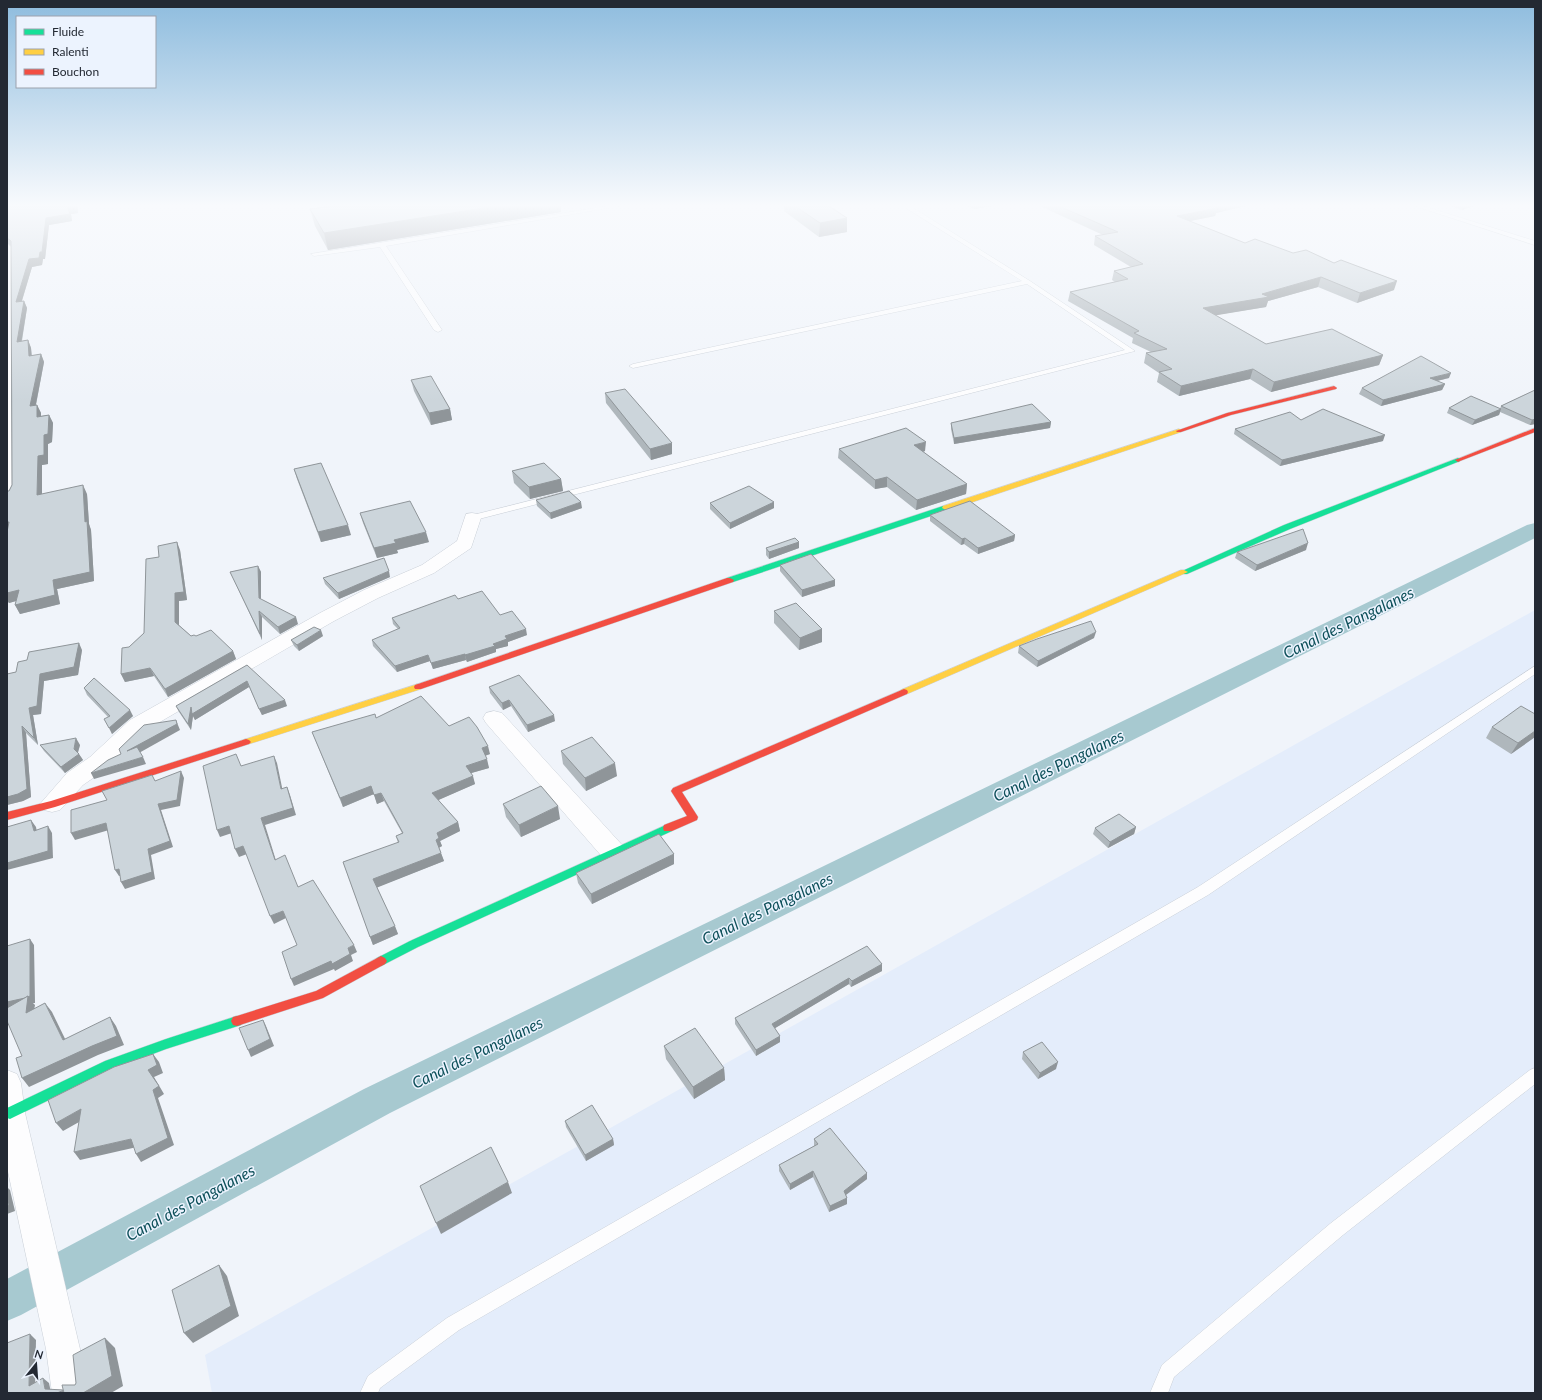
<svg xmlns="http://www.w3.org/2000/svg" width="1542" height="1400" viewBox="0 0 1542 1400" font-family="Lato,sans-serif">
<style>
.built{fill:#e4edfb}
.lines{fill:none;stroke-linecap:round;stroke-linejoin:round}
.canal{fill:#a7c9d0;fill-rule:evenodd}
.lane-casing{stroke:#cad0d8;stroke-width:1}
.street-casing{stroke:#cad0d8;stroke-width:1}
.fast-casing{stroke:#cad0d8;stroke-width:1}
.slow-casing{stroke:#cad0d8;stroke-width:1}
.jam-casing{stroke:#cad0d8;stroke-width:1}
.lane{fill:#fdfdfe;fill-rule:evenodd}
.street{fill:#fdfdfe;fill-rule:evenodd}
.fast{fill:#16e098;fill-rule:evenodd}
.slow{fill:#ffcf43;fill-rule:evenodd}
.jam{fill:#f24e42;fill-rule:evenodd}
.wall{fill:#afb7bc}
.shaded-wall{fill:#8f9599}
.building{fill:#ccd5db;stroke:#8f9599}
.labels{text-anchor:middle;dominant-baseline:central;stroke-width:3;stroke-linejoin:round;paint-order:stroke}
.near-water-label{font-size:16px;font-style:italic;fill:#0e505a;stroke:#ecf3fe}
</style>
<rect width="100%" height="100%" fill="#f0f4fa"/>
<!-- built -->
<polygon class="built" points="1535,610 1535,1393 212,1393 205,1355"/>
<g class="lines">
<!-- canal -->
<polygon class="canal" points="1535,523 1535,538 390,1113 21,1315 7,1321 7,1279 364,1089 1527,525"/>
<defs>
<g id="lane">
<polygon points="608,206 620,206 386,246 442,330 438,332 434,330 380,247 314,256 311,254"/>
<polygon points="903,206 910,206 1030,281 1135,351 475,520 469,520 469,516 1125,350 1027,284 633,368 629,366 633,364 1022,281"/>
<polygon points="1415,206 1423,206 1535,241 1535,245"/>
<polygon points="1535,666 1535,674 1208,895 459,1330 380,1388 378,1393 360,1393 368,1376 447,1318 1198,887"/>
<polygon points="1535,1068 1535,1084 1343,1235 1174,1377 1168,1393 1150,1393 1162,1365 1331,1223 1530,1070"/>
</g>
<g id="street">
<polygon points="7,244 13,248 15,494 13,498 7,499"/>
<polygon points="472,513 478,514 481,518 471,548 434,573 378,598 334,621 146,730 106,769 83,785 60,810 52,812 44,810 40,804 67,773 90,757 130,720 320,613 364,590 422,565 457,541 466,514"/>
<polygon points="494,711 502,713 623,846 626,853 623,860 614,862 605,860 486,723 483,718 486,713"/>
<polygon points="7,1070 17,1074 21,1083 25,1113 80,1349 86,1393 52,1393 46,1349 7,1167"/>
</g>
<g id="fast">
<polygon points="1458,458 1460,459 1460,461 1290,529 1187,574 1184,574 1180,572 1284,525"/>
<polygon points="943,506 946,506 950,508 949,510 733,582 730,582 726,580 727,578"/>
<polygon points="668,824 672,825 673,828 672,831 418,947 385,964 381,966 377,964 375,961 377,958 410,941"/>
<polygon points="237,1016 241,1017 243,1021 241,1025 166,1049 113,1069 14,1117 10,1119 7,1118 7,1108 105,1061 166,1039"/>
</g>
<g id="slow">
<polygon points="1179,429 1181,430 1181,432 949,510 946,510 942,508 943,506"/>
<polygon points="1181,570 1184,570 1188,572 907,694 901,694 900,692 901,690"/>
<polygon points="418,684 422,687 421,689 249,744 243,744 241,742 243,740"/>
</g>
<g id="jam">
<polygon points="1334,386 1337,388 1336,389 1231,415 1181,432 1177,432 1176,431 1227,413"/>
<polygon points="1535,428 1535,432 1460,461 1458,462 1455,460"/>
<polygon points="727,578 730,578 734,580 733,582 421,689 415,689 414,687 415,685"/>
<polygon points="904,689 907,690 908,692 907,694 682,792 698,817 697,820 672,831 664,831 663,828 664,825 687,816 671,791 673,788"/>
<polygon points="246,739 249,740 251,742 249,744 55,807 7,820 7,812 51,801"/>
<polygon points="381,956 385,958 387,961 385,964 323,998 237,1026 233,1025 231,1021 233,1017 237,1016 316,991"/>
</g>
</defs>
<!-- lane casing -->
<use href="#lane" class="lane-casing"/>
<!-- street casing -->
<use href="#street" class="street-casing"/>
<!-- fast casing -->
<use href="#fast" class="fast-casing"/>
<!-- slow casing -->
<use href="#slow" class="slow-casing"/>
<!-- jam casing -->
<use href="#jam" class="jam-casing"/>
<!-- lane -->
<use href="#lane" class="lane"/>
<!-- street -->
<use href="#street" class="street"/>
<!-- fast -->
<use href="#fast" class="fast"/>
<!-- slow -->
<use href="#slow" class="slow"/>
<!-- jam -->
<use href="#jam" class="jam"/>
</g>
<!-- wall -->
<g class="wall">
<polygon points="7,206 77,206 78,213 71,214 72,221 49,225 45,259 43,259 42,265 32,267 22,301 24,301 27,308 22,341 28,340 31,348 32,356 41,354 44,362 36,405 37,405 41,413 41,416 49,415 53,423 52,442 48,444 48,464 42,465 42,494 87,494 89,524 91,530 94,581 57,589 60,604 20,614 15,605 16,601 9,603 7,600 7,491 9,491 12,485 11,246 7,243"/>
<polygon points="334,206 561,206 561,212 328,250 315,226 310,209"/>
<polygon points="784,206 829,206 847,218 847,232 819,237 784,211"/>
<polygon points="968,206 992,206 974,209"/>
<polygon points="1040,206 1245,206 1216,213 1215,216 1190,221 1245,243 1394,290 1357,303 1318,287 1268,301 1266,307 1215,315 1266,344 1383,355 1379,365 1271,392 1250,379 1179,396 1157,382 1159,373 1144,363 1146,353 1151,352 1132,343 1133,338 1068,301 1070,292 1115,282 1112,280 1114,271 1131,267 1094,245 1095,236 1103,235"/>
<polygon points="1450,206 1473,206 1462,210"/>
<polygon points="1449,378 1437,381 1445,384 1442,390 1381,406 1359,394 1362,388"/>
<polygon points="411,380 450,409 452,420 431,425 414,391"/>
<polygon points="1535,390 1535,424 1530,425 1500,412 1499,415 1472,425 1447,413 1449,408 1500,409 1501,406"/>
<polygon points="605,393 672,454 651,460 606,403"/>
<polygon points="1301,420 1383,441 1280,466 1234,434 1235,429"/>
<polygon points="1051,422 1050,428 954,444 951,429 951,423"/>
<polygon points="839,449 925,451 923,452 967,484 966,494 916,510 887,487 875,489 838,458"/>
<polygon points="294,469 351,535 321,542 297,479"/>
<polygon points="512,471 561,479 563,491 530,499 514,483"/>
<polygon points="536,500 582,508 551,519 537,506"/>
<polygon points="774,502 774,508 730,529 710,509 710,503"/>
<polygon points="360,513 429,542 397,550 398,553 377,558 363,523"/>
<polygon points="930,515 1015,535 1014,541 978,554 964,544 961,545 930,521"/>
<polygon points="799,542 799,548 769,559 766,555 766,548"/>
<polygon points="180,550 187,600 179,601 179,625 191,636 196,636 233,651 236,659 168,697 154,676 125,682 121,674 129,647 144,633 159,557"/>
<polygon points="1306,550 1255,571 1235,558 1237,552"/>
<polygon points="780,565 835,580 835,586 802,597 780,571"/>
<polygon points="258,566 261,572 261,600 298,624 280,634 262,617 262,640 233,578 230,572"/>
<polygon points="390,577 339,599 325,584 323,578"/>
<polygon points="458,599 500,615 527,635 508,642 508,646 496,649 496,652 467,662 466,660 433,669 430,661 397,672 373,646 372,640 398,629 393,624 392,618"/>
<polygon points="774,611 822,629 822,642 799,650 774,623"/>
<polygon points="323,636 299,651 294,646 291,640"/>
<polygon points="1094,638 1037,667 1018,653 1019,646"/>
<polygon points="82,650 78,675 44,681 41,714 33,715 38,745 26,733 31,797 23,801 7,805 7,674 16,672"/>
<polygon points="247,665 287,706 262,715 249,687 195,720 193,716 191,730 179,712 176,706"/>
<polygon points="489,687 555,721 528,732 511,706 503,710 490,693"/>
<polygon points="84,688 133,716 112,734 108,717 87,695"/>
<polygon points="1535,714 1535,737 1511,754 1486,738 1492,727"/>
<polygon points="376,718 449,726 490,754 485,756 489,768 471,773 475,784 438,800 458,822 460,831 440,841 442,846 439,848 444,861 377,887 398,934 373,945 343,862 398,843 396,836 402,833 384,801 377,804 374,794 343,807 312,732"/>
<polygon points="40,745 80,745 78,753 83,760 65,773 44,751"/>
<polygon points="561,751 617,776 586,791 563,764"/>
<polygon points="503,804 560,819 521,837 506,817"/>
<polygon points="1136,827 1134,834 1108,848 1093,834 1095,828"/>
<polygon points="674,854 674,864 592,904 578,883 576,873"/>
<polygon points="882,964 882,971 851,987 849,984 775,1028 780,1042 756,1056 735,1024 735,1018"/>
<polygon points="664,1046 724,1068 725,1080 694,1099 666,1059"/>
<polygon points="1023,1052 1056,1069 1038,1079 1022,1059"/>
<polygon points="565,1121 613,1139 614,1145 586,1161 566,1127"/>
<polygon points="814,1139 867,1173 867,1179 846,1195 847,1198 847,1204 829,1212 813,1177 790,1190 779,1171 779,1165 814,1146"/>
</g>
<!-- shaded-wall -->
<g class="shaded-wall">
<polygon points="75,206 77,206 78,213 71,214 72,221 49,225 45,259 43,259 42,265 32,267 19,310 16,302 29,259 46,218 68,208"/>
<polygon points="497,206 561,206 561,212 328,250 324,233"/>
<polygon points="975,206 992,206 974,209"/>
<polygon points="1214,206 1245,206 1216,213 1215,216 1175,224 1177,216"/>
<polygon points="1464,206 1473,206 1462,210"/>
<polygon points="847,218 847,232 819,237 820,223"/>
<polygon points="1321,277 1318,287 1268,301 1266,307 1200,318 1203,308 1262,294"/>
<polygon points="1397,281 1394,290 1357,303 1360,293"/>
<polygon points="24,301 27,308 20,350 17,342"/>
<polygon points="28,340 31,348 32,364 29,356"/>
<polygon points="41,354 44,362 34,414 30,406"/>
<polygon points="1383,355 1379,365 1271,392 1274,382"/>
<polygon points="1253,369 1250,379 1179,396 1181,386"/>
<polygon points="1451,373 1449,378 1428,383 1430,378"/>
<polygon points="1445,384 1442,390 1381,406 1383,400"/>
<polygon points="37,405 41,413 41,425 37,417"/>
<polygon points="450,409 452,420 431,425 429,413"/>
<polygon points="1501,409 1499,415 1472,425 1475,420"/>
<polygon points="49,415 53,423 52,442 48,444 48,464 42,465 42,503 37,495 38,456 44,435"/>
<polygon points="1535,419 1535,424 1530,425 1532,420"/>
<polygon points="1051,422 1050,428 954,444 954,438"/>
<polygon points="1385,435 1383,441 1280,466 1282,460"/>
<polygon points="926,442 925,451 913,455 914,445"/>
<polygon points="672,443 672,454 651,460 650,449"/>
<polygon points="887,477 887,487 875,489 875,480"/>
<polygon points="561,479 563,491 530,499 529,487"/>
<polygon points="967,484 966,494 916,510 917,500"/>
<polygon points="83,485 87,494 89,524 91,530 94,581 57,589 60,604 20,614 15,605 53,580 85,522"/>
<polygon points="581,502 582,508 551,519 550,513"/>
<polygon points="774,502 774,508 730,529 730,523"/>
<polygon points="7,522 9,522 7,532"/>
<polygon points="348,525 351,535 321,542 318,532"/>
<polygon points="426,532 429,542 397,550 398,553 377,558 374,548 394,540"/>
<polygon points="1015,535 1014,541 978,554 978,548"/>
<polygon points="965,538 964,544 961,545 962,539"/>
<polygon points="177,542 180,550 187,600 179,601 179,630 175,622 175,593"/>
<polygon points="799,542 799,548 769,559 769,552"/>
<polygon points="1308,543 1306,550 1255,571 1257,565"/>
<polygon points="258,566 261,572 261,605 259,598"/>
<polygon points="389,571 390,577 339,599 338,593"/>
<polygon points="835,580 835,586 802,597 802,590"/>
<polygon points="19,590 23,599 9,603 7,600 7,593"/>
<polygon points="259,611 262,617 262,640 260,634"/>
<polygon points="296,617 298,624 280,634 278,627"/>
<polygon points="526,629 527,635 508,642 508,646 496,649 496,652 467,662 465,655 493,644 505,636"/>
<polygon points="822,629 822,642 799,650 800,638"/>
<polygon points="321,630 323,636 299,651 297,645"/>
<polygon points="1096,632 1094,638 1037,667 1038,661"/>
<polygon points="79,643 82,650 78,675 44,681 41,714 33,715 38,745 34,738 29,708 40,674"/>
<polygon points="233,651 236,659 168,697 165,689"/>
<polygon points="465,654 466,660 433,669 431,663"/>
<polygon points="428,655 430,661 397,672 395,666"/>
<polygon points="150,668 154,676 125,682 121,674"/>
<polygon points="247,681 249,687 195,720 193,716 191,730 188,724 191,707"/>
<polygon points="285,700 287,706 262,715 259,709"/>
<polygon points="509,700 511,706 503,710 502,703"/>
<polygon points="130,710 133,716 112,734 109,728"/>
<polygon points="554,715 555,721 528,732 527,725"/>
<polygon points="176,720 180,730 130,758 127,751"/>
<polygon points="22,726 26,733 31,797 23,801 7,805 7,797"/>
<polygon points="1535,731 1535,737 1511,754 1518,743"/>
<polygon points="76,738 80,745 77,755 74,749"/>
<polygon points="488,746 490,754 484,756 482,748"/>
<polygon points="79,754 83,760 65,773 61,767"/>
<polygon points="274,756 277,763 284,797 281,789"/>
<polygon points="143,757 146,764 94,779 91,773"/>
<polygon points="487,759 489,768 468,774 466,766"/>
<polygon points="615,763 617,776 586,791 585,778"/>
<polygon points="181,771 184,778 180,806 161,810 173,847 151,855 155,879 125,889 121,882 148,849 158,804"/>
<polygon points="473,776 475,784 434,802 432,793"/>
<polygon points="371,786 374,794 343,807 340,798"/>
<polygon points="287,787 290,795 296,815 265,825 278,867 275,860 261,818"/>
<polygon points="381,793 384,801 377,804 374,795"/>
<polygon points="558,806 560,819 521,837 519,825"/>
<polygon points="31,820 36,827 38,837 34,831"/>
<polygon points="458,822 460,831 440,841 442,846 438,848 436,840 437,833"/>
<polygon points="106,823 109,830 75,840 71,833"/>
<polygon points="48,826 52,833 53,858 7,870 7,863"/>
<polygon points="229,826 232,833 220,837 217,830"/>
<polygon points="1136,827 1134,834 1108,848 1110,842"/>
<polygon points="243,846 247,854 239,857 235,849"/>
<polygon points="441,853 444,861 376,888 373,879"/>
<polygon points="674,854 674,864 592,904 591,894"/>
<polygon points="119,869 123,875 119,876 115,870"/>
<polygon points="283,911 286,918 274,924 270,916"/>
<polygon points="395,926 398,934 373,945 370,937"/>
<polygon points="30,939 34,945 35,1003 33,1003 35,1005 32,1022 7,1009 7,1002"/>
<polygon points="354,945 357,952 351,955 353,961 335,971 334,969 294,986 291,979"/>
<polygon points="882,964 882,971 851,987 852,981"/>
<polygon points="849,978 849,984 772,1030 772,1024"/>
<polygon points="45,1003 52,1012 70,1049 63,1040"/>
<polygon points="110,1017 116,1026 124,1045 98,1055 29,1087 22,1078"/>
<polygon points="263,1020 266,1026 274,1046 251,1057 248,1050"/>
<polygon points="780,1036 780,1042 756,1056 756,1050"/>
<polygon points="153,1054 159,1062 163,1073 154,1077 164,1094 158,1098 174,1145 141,1162 136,1154 153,1090 148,1070"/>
<polygon points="1058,1062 1056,1069 1038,1079 1040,1073"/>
<polygon points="724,1068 725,1080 694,1099 693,1087"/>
<polygon points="81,1109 88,1117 63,1131 56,1123"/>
<polygon points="131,1139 137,1147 80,1160 74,1152"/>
<polygon points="613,1139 614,1145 586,1161 585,1155"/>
<polygon points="813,1171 813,1177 790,1190 790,1184"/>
<polygon points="867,1173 867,1179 843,1197 844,1191"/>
<polygon points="508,1182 512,1193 441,1234 436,1223"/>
<polygon points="7,1187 10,1190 15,1211 7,1214"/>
<polygon points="847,1198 847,1204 829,1212 830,1206"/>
<polygon points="219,1265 227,1276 239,1316 193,1343 184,1333"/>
<polygon points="30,1334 36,1340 35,1391 29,1386"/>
<polygon points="105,1338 115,1348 123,1386 111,1393 83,1393"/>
<polygon points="43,1378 49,1383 51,1393 45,1389"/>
<polygon points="64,1390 68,1393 57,1393"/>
</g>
<!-- building -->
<g class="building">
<polygon points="7,206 75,206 75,207 68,208 70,214 46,218 42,252 40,252 39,258 29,259 16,302 24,301 17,342 28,340 29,356 41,354 30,406 37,405 37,417 49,415 48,434 44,435 44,455 38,456 37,495 83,485 85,522 87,521 90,572 53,580 55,595 15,605 19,590 7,593 7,532 9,522 7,522 7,491 9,491 12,485 11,241 7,238"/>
<polygon points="334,206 497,206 324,233 310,209"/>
<polygon points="795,206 829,206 847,218 820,223"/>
<polygon points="1059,206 1214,206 1218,208 1177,216 1245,243 1255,239 1293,253 1306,250 1334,263 1341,260 1397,281 1360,293 1321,277 1262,294 1269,297 1203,308 1266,344 1332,329 1383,355 1274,382 1253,369 1181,386 1159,372 1172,369 1146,353 1167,349 1134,333 1139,331 1070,292 1128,279 1114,271 1143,264 1095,236 1118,232"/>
<polygon points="1421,356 1451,373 1430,378 1445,384 1383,400 1362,388"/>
<polygon points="431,376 450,409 429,413 411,380"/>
<polygon points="625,389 672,443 650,449 605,393"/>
<polygon points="1535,390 1535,419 1532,420 1501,406"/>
<polygon points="1471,396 1501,409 1475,420 1449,408"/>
<polygon points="1032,404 1051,422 954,438 951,423"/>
<polygon points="1323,409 1385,435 1282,460 1235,429 1290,412 1301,420"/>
<polygon points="906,428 926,442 914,445 967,484 917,500 887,477 875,480 839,449"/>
<polygon points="321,463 348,525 318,532 294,469"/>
<polygon points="544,463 561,479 529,487 512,471"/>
<polygon points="749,486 774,502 730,523 710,503"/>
<polygon points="569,491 581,502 550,513 536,500"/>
<polygon points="410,501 426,532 394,540 396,543 374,548 360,513"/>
<polygon points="970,501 1015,535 978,548 965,538 962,539 930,515"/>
<polygon points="1303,529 1308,543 1257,565 1237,552"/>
<polygon points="795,538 799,542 769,552 766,548"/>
<polygon points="177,542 184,592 175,593 175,622 191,636 194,635 196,636 211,630 233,651 165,689 150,668 121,674 122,648 129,647 144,633 146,559 159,557 158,546"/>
<polygon points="811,554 835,580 802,590 780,565"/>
<polygon points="384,558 389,571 338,593 323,578"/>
<polygon points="258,566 259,598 296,617 278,627 259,611 260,634 230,572"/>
<polygon points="482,591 500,615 512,611 526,629 505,636 507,639 493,644 495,646 465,655 465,654 431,663 428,655 395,666 372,640 400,628 392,618 455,595 458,599"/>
<polygon points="796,603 822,629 800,638 774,611"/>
<polygon points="1091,621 1096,632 1038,661 1019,646 1037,639"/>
<polygon points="314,627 321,630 297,645 291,640"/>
<polygon points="79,643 74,667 40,674 37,706 29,708 34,738 22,726 27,789 18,794 7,797 7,674 16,672 18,662 27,660 29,652"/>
<polygon points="247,665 285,700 259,709 247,681 192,714 191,707 188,724 176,706"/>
<polygon points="519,675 554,715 527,725 509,700 502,703 489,687"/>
<polygon points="94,678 130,710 109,728 104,719 110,716 84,688"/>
<polygon points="421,696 449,726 469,717 477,727 488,746 482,748 487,759 466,766 473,776 432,793 458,822 437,833 439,838 436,840 441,853 373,879 395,926 370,937 343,862 399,842 396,836 403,833 381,793 374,795 371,786 340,798 312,732 375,714 376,718"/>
<polygon points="1521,706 1535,714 1535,731 1518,743 1492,727"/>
<polygon points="176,720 177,724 127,751 137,747 143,757 91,773 108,760 121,754 119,749 144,725"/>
<polygon points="592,737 615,763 585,778 561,751"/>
<polygon points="76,738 74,749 79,754 61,767 40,745"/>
<polygon points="236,754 241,766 274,756 281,789 287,787 293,808 261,818 275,860 285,855 298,887 313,880 354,945 348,948 350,954 332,964 331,961 291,979 282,952 297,945 283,911 270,916 243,846 235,849 229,826 217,830 203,766"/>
<polygon points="181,771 177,800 158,804 170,841 148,849 152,872 121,882 119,869 115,870 106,823 71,833 71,810 107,800 102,791 152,775 155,781"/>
<polygon points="541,786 558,806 519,825 503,804"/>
<polygon points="1119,814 1136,827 1110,842 1095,828"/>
<polygon points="31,820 34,831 48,826 48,851 7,863 7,827"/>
<polygon points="659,834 674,854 591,894 576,873"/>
<polygon points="30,939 30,996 28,997 28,996 25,998 7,1002 7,946"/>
<polygon points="867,946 882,964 852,981 849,978 772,1024 780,1036 756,1050 735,1018"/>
<polygon points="28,996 26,1013 45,1003 63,1040 110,1017 117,1036 92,1046 22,1078 16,1058 22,1056 7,1021 7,1008"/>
<polygon points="263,1020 270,1039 248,1050 239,1028"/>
<polygon points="695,1028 724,1068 693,1087 664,1046"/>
<polygon points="1042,1042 1058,1062 1040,1073 1023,1052"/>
<polygon points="153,1054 157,1065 148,1070 159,1086 153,1090 168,1138 136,1154 131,1139 74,1152 81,1109 56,1123 48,1100 114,1067"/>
<polygon points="592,1105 613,1139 585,1155 565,1121"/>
<polygon points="830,1128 867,1173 844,1191 847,1198 830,1206 813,1171 790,1184 779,1165 818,1144 814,1139"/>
<polygon points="491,1147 508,1182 436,1223 420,1186"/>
<polygon points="7,1194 9,1205 7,1206"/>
<polygon points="219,1265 231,1306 184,1333 172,1290"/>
<polygon points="30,1334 29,1386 43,1378 45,1389 64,1390 57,1393 7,1393 7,1343"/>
<polygon points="105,1338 112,1376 83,1393 64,1393 62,1385 75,1385 76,1383 73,1355"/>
</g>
<!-- sky -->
<linearGradient id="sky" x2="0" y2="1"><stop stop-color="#8ebcde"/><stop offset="0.51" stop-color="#f8fafd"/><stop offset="1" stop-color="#f8fafd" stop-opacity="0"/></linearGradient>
<rect width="1542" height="402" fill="url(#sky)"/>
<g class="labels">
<!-- near-water labels -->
<g class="near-water-label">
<text transform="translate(1348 622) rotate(-26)">Canal des Pangalanes</text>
<text transform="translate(1058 765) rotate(-26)">Canal des Pangalanes</text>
<text transform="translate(767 908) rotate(-26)">Canal des Pangalanes</text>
<text transform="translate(477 1052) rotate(-26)">Canal des Pangalanes</text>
<text transform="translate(190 1202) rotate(-28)">Canal des Pangalanes</text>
</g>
</g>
<!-- border -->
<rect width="1542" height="1400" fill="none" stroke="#232933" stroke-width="16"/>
<!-- legend -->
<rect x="16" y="16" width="140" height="72" fill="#ecf3fe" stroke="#9ca2ad"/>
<rect x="24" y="29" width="20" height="6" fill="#16e098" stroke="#9ca2ad"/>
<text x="52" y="36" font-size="12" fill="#232933">Fluide</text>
<rect x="24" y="49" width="20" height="6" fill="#ffcf43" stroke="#9ca2ad"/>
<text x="52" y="56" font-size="12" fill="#232933">Ralenti</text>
<rect x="24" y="69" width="20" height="6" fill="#f24e42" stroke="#9ca2ad"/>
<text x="52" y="76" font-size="12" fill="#232933">Bouchon</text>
<!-- north arrow -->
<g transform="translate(36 1364) rotate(17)" stroke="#ecf3fe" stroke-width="3" paint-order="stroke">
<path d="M0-3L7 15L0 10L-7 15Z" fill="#232933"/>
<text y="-6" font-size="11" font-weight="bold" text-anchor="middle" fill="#232933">N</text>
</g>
</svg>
